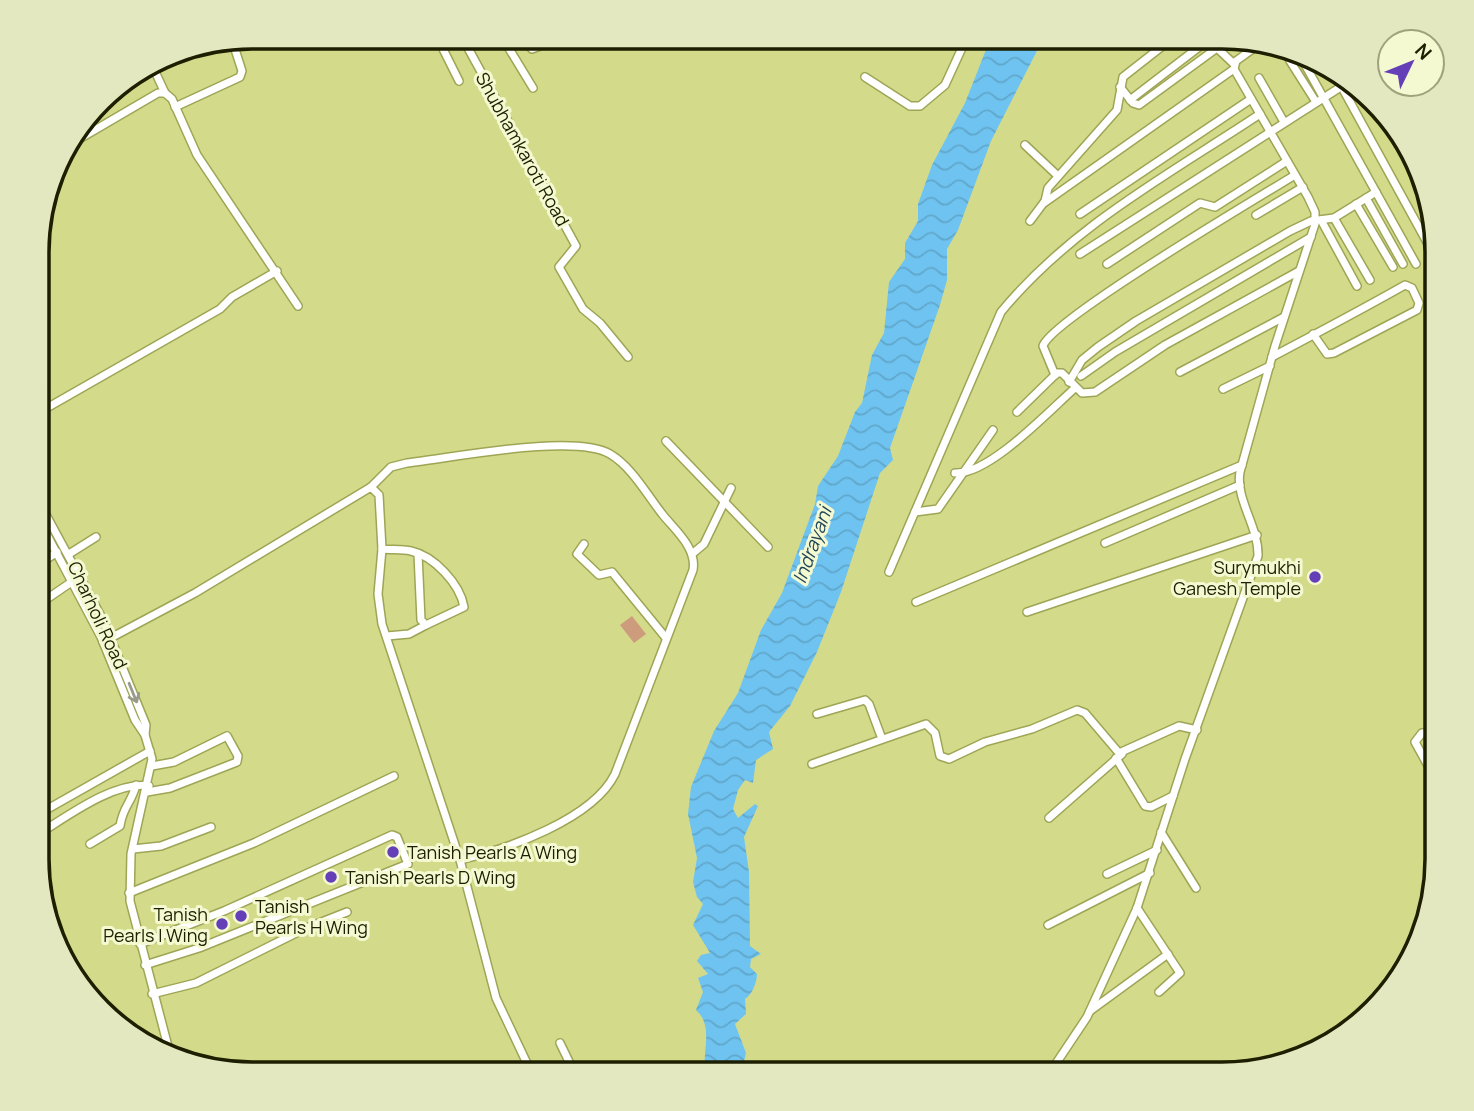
<svg xmlns="http://www.w3.org/2000/svg" width="1474" height="1111" viewBox="0 0 1474 1111" font-family="Manrope,sans-serif">
<style>
.green{fill:#cd9c7d}
.water{fill:url(#water-waves)}
.lines{fill:none;stroke-linecap:round;stroke-linejoin:round}
.stream{stroke:#6fc3f0;stroke-width:2}
.minor-casing{stroke:#9ea555;stroke-width:10}
.minor{stroke:#fff;stroke-width:7}
.oneway{stroke:#999a8c}
.poi-dot{fill:#653fb7;stroke:#f4f9d1;stroke-width:2.5}
.labels{text-anchor:middle;dominant-baseline:central;stroke-width:6;stroke-linejoin:round;paint-order:stroke}
.street-label{font-size:18px;fill:#1d1f00;stroke:#f4f9d1}
.poi-label{font-size:18px;fill:#1d1f00;stroke:#f4f9d1;text-anchor:start}
.water-label{font-size:19px;font-style:italic;fill:#1f4457;stroke:#f4f9d1}
.rim{fill:none;stroke:#1d1f00;stroke-width:3.5}
</style>
<defs>
<pattern id="water-waves" width="16" height="10" patternUnits="userSpaceOnUse" patternTransform="scale(1.75)"><rect width="16" height="10" fill="#6fc3f0"/><path d="M0 5q4-4 8 0t8 0" fill="none" stroke="#60a7cc"/></pattern>
</defs>
<rect width="100%" height="100%" fill="#d3db8a"/>
<!-- green -->
<polygon class="green" points="632,616 646,634 634,643 620,625"/>
<!-- water -->
<path class="water" d="M991 37H1044L991 141 958 230 947 249V280L940 305 890 448 893 460 880 473 841 592 817 652 790 706 769 732 773 749 756 760 753 783 745 780 738 790 733 809 738 818 755 804 758 806 744 837 749 872 750 946 761 954 751 959 750 967 757 974C757 982 752 995 745 999L746 1014 735 1024 746 1053 741 1074H705C702 1051 714 1026 696 1010L703 992 698 978 708 974 697 961 701 955 710 953 693 925 703 904 697 897 693 882 697 858 688 814 691 787 714 731 738 693 761 630 782 593 815 504 818 486 838 456 855 412 862 403 872 355 884 333 889 282 905 259V243L918 221V204L932 165 965 103Z"/>
<g class="lines">
<!-- stream -->
<polyline class="stream" points="39,881 51,908 60,956"/>
<defs>
<g id="minor">
<polyline points="437,37 459,81"/>
<polyline points="462,37 576,246 559,267 583,309 600,323 628,357"/>
<polyline points="502,37 533,88"/>
<polyline points="520,37 532,49 540,46 544,37"/>
<polyline points="1298,52 1416,264"/>
<polyline points="1290,61 1316,102"/>
<polyline points="152,65 165,93"/>
<polyline points="1333,71 1433,253"/>
<polyline points="865,77 910,106 920,106 945,85 967,37"/>
<polyline points="1259,78 1284,122"/>
<polyline points="1120,87 1133,103 1139,105 1217,48 1234,64"/>
<polyline points="1130,100 1212,37"/>
<polyline points="175,107 240,77 242,71 232,40"/>
<polyline points="1025,145 1058,176"/>
<polyline points="64,148 158,93 165,93 172,99 197,155 298,306"/>
<polyline points="1413,153 1416,159"/>
<polyline points="1366,198 1403,264"/>
<polyline points="1044,203 1234,69"/>
<polyline points="1356,204 1393,267"/>
<polyline points="1080,214 1251,99"/>
<polyline points="1256,215 1303,187"/>
<polyline points="1334,218 1370,280"/>
<polyline points="1321,220 1357,286"/>
<polyline points="1030,221 1045,201 1048,188 1117,110 1123,77 1174,37"/>
<polyline points="1080,254 1350,81"/>
<polyline points="1107,264 1200,203 1215,207 1287,161"/>
<path d="M1272 357C1317 333 1361 310 1405 285L1412 288 1419 303 1417 310 1334 353 1327 354 1313 334"/>
<polyline points="1180,372 1284,317"/>
<path d="M1055 375 1043 346C1051 320 1259 197 1295 175"/>
<polyline points="1081,376 1115,352 1311,237"/>
<polyline points="1069,382 1082,360 1098,347 1136,321 1290,231 1311,221 1334,218 1376,192"/>
<polyline points="1223,389 1270,366"/>
<polyline points="1017,412 1057,373 1062,373 1082,393 1095,392 1165,345 1299,271"/>
<polyline points="38,413 220,309 232,297 277,271"/>
<polyline points="666,441 768,547"/>
<path d="M955 473C989 475 1049 411 1075 388"/>
<path d="M371 487 391 467 407 463C452 458 575 433 610 454 632 467 647 495 663 515 675 530 697 548 693 570L615 774C593 819 508 849 460 860L382 624 378 594 382 549"/>
<polyline points="38,500 103,620 146,725 145,735"/>
<polyline points="915,512 938,509 993,430"/>
<polyline points="38,518 101,637 135,720 145,735 152,759 131,854 130,901 171,1058"/>
<polyline points="1105,543 1240,485"/>
<polyline points="584,544 577,554 599,575 612,572 666,638"/>
<polyline points="69,554 96,537"/>
<polyline points="692,554 704,544 731,488"/>
<polyline points="38,565 57,552"/>
<path d="M889 572 1001 312C1072 226 1168 175 1260 114"/>
<polyline points="916,602 1242,465"/>
<polyline points="38,605 73,581"/>
<polyline points="1027,612 1257,535"/>
<polyline points="387,636 409,634 426,625"/>
<path d="M103 642 195 593 371 487 379 495 382 549C392 550 402 549 411 551 434 556 460 584 464 607L426 625 421 620 418 554"/>
<polyline points="817,714 865,700 869,704 882,739"/>
<polyline points="1116,758 1145,806 1151,807 1173,796"/>
<polyline points="812,764 926,724 935,733 940,756 949,759 985,742 1032,729 1077,710 1085,713 1119,753 1179,726 1197,730"/>
<polyline points="1437,782 1415,742 1422,733 1437,732"/>
<polyline points="147,792 170,788 237,762 238,756 227,736 174,762 152,766"/>
<polyline points="37,815 150,751"/>
<polyline points="1049,818 1122,754"/>
<polyline points="1161,832 1196,888"/>
<path d="M37 835C65 818 115 780 149 786"/>
<path d="M90 844 120 826C123 806 131 804 136 785"/>
<polyline points="133,849 161,846 211,827"/>
<polyline points="460,860 496,998 532,1074"/>
<polyline points="1107,874 1157,850"/>
<polyline points="129,893 254,843 394,776"/>
<polyline points="1137,908 1180,973 1159,992"/>
<polyline points="1048,925 1150,873"/>
<polyline points="140,944 224,911 392,835 397,837 408,864 199,948 145,965"/>
<polyline points="152,994 196,983 304,929 347,912"/>
<polyline points="1090,1011 1168,954"/>
<polyline points="560,1043 575,1074"/>
<polyline points="185,1061 195,1057"/>
<polyline points="359,1074 366,1071"/>
<path d="M1049 1074 1087 1017 1137 908 1185 759 1258 556C1259 527 1235 499 1240 472L1275 346 1315 224V212L1308 197 1234 69 1236 61 1261 43"/>
</g>
</defs>
<!-- minor casing -->
<use href="#minor" class="minor-casing"/>
<!-- minor -->
<use href="#minor" class="minor"/>
</g>
<!-- one-way arrows -->
<defs><path id="oneway-shaft" d="M-6 0H5M1.5-3L5.5 0L1.5 3" fill="none" stroke-width="1.6" stroke-linecap="round" stroke-linejoin="round" transform="scale(1.75)"/></defs>
<use class="oneway" href="#oneway-shaft" transform="translate(133 693) rotate(68)"/>
<!-- markers -->
<g class="poi-dot">
<circle cx="1315" cy="577" r="7"/>
<circle cx="393" cy="852" r="7"/>
<circle cx="331" cy="877" r="7"/>
<circle cx="241" cy="916" r="7"/>
<circle cx="222" cy="924" r="7"/>
</g>
<g class="labels">
<!-- street labels -->
<g class="street-label">
<text transform="translate(523 149) rotate(61)">Shubhamkaroti Road</text>
<text transform="translate(98 615) rotate(65)">Charholi Road</text>
</g>
<!-- poi labels -->
<g class="poi-label">
<text x="1301" y="567" text-anchor="end">Surymukhi<tspan x="1301" dy="21">Ganesh Temple</tspan></text>
<text x="407" y="852">Tanish Pearls A Wing</text>
<text x="345" y="877">Tanish Pearls D Wing</text>
<text x="255" y="906">Tanish<tspan x="255" dy="21">Pearls H Wing</tspan></text>
<text x="208" y="914" text-anchor="end">Tanish<tspan x="208" dy="21">Pearls I Wing</tspan></text>
</g>
<!-- water labels -->
<g class="water-label">
<text transform="translate(812 545) rotate(-70)">Indrayani</text>
</g>
</g>
<!-- crop -->
<path d="M0 0H1474V1111H0ZM252 49H1222A203 203 0 0 1 1425 252V859A203 203 0 0 1 1222 1062H252A203 203 0 0 1 49 859V252A203 203 0 0 1 252 49Z" fill="#e3e8c0" fill-rule="evenodd"/>
<path class="rim" d="M252 49H1222A203 203 0 0 1 1425 252V859A203 203 0 0 1 1222 1062H252A203 203 0 0 1 49 859V252A203 203 0 0 1 252 49Z"/>
<!-- north arrow -->
<g transform="translate(1411 63) rotate(47)"><circle r="33" fill="#f4f9d1" stroke="#9ea27d" stroke-width="2"/>
<path d="M0-5L12 26L0 18L-12 26Z" fill="#653fb7"/>
<text y="-10" font-size="19" font-weight="bold" text-anchor="middle" fill="#1d1f00">N</text>
</g>
</svg>
